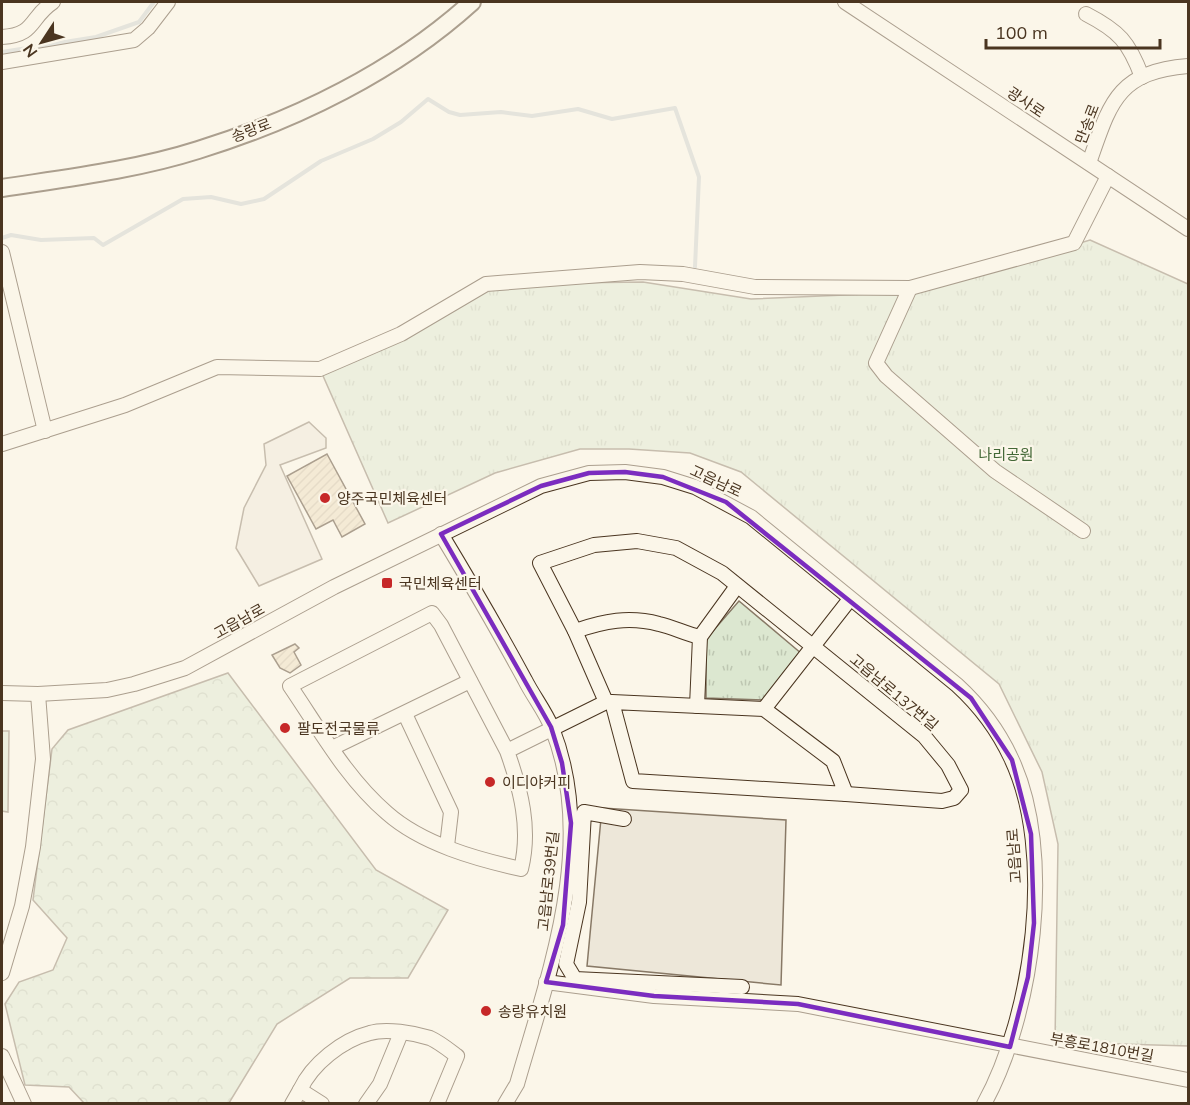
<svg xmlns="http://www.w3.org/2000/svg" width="1190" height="1105" viewBox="0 0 1190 1105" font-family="Mulish,'Noto Sans KR',sans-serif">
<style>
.grass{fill:#dce7d0;stroke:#887966;stroke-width:1.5}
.forest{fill:url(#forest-crowns);stroke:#887966;stroke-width:1.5}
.park{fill:url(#park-tufts);stroke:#887966;stroke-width:1.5}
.parking{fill:#ede7d9;stroke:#887966;stroke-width:1.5}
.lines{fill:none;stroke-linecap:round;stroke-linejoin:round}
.stream{stroke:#c9cecd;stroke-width:4}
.building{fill:url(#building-hatch);stroke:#4a3520;stroke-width:1.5}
.minor-casing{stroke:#4a3520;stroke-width:16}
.major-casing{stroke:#4a3520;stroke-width:20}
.minor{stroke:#fbf6e9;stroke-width:14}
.major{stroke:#fbf6e9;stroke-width:16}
.marked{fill:none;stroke:#7b2cbf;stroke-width:4.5;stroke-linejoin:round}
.poi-dot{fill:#c62828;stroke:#fbf6e9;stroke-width:2}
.labels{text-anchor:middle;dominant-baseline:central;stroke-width:4.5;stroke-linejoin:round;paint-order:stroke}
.street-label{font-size:15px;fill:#4a3520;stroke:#fbf6e9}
.park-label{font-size:15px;fill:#436837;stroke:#fbf6e9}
.poi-label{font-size:15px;fill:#4a3520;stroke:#fbf6e9;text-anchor:start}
</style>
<defs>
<pattern id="forest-crowns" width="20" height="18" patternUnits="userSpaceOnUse" patternTransform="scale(1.5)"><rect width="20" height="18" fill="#dce7d0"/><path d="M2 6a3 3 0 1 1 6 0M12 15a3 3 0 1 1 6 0" fill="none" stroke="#bec7b2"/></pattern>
<pattern id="park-tufts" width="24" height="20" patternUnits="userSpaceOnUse" patternTransform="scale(1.5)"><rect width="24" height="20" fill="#dce7d0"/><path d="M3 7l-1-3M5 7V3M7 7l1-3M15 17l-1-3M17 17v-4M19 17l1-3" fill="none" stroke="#bec7b2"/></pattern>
<pattern id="building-hatch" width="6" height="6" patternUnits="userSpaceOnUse" patternTransform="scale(1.5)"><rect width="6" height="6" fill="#ecdcbc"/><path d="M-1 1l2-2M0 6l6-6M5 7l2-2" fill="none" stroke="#ccbda1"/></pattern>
</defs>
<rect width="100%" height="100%" fill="#fbf6e9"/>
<!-- grass -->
<polygon class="grass" points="2,731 9,731 8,812 2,811"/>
<!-- forest -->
<polygon class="forest" points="228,673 376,870 448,910 408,978 350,978 277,1024 229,1103 84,1103 69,1087 25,1085 5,1004 19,982 53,970 67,938 33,900 52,749 68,730"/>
<!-- park -->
<g class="park">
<polygon points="1090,240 1188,284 1188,1046 1055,1042 1058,844 1042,772 999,684 741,472 690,453 629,449 580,449 495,473 388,523 320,369 486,284 643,282 751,299 916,292"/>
<polygon points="739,601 802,654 763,700 706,698 706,639"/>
</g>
<!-- parking -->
<g class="parking">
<polygon points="309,422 326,438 326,448 280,465 322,559 259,586 236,548 244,508 266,465 264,444"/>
<polygon points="602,808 786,820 781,985 587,966"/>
</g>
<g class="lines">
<!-- stream -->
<g class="stream">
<polyline points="2,52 96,37 139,22 154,2"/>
<polyline points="2,238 11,235 41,240 94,238 103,245 183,199 211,197 241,204 264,199 321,161 373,139 401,122 428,99 449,112 460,115 501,112 532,116 578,109 612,119 675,108 699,177 695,267"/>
</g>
</g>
<!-- building -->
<g class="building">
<polygon points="327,454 365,524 342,537 333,520 316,529 287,476"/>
<polygon points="295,644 299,648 294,652 301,665 290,673 280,668 272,655"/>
</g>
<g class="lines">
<defs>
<g id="minor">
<polyline points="845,2 1188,229"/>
<path d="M1086 14C1119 31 1129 42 1142 77"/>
<path d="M2 37C36 35 29 18 53 2"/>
<polyline points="2,62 134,40 148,28 168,2"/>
<path d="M1089 163C1110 104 1116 72 1188 66"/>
<polyline points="2,252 45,431"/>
<polyline points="910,288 876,363 886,376 995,471 1083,531"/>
<polyline points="2,444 125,405 217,367 320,369 401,334 486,284 640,272 683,274 755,287 910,288 1074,243 1108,176"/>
<path d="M441 534C470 582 498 630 525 680 533 696 545 711 552 728 598 844 549 972 517 1084L505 1104"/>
<path d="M575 631C604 621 629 616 659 624 673 627 686 634 700 637"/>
<path d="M2 693 38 694 107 690 134 684 185 668 334 587 541 486 589 473 625 472 663 477 695 487 751 517 957 685C980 706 998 730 1011 758 1056 852 1033 1015 984 1104"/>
<polyline points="606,702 575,631 540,563 594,545 637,541 676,548 722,573 924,736 948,765 961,790 954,798 942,801 846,794"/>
<polyline points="697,706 700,637 737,586"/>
<polyline points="764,709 850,599"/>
<polyline points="405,714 451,812 447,846"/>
<polyline points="332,748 470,681"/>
<path d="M507 751 441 625 432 613 290 686C320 730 347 779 387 813 422 844 476 859 521 869 531 829 521 790 507 751L606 702H612L764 709 833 761 846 794 633 781 612 702"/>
<polyline points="624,819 584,812 579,902 566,964 575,979 742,987"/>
<polyline points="2,973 22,906 33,847 43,759 38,694"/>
<polyline points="546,982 654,996 798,1004 1188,1080"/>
<polyline points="2,1056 24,1104"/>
<polyline points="292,1104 300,1090"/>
<path d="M322 1104 300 1090C312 1064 342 1040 370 1033 386 1028 414 1033 430 1038 439 1042 449 1050 457 1056L437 1104"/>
<polyline points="366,1104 380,1084 401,1033"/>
</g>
<path id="major" d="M2 188C67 178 135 170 198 150 296 120 396 71 472 2"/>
</defs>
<!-- minor casing -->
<use href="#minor" class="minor-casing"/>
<!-- major casing -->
<use href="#major" class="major-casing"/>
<!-- minor -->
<use href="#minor" class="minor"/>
<!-- major -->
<use href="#major" class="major"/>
</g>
<!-- marked area -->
<path d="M0 0H1190V1105H0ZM625 472 663 477 726 502 971 698 1012 760 1031 834 1034 923 1028 977 1010 1047 798 1004 654 996 546 982 563 925 571 823 562 763 551 727 441 534 541 486 589 473Z" fill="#fbf6e9" fill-opacity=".55" fill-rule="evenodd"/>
<path class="marked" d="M625 472 663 477 726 502 971 698 1012 760 1031 834 1034 923 1028 977 1010 1047 798 1004 654 996 546 982 563 925 571 823 562 763 551 727 441 534 541 486 589 473Z"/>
<!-- markers -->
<g class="poi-dot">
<circle cx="325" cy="498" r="6"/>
<rect x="381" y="577" width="12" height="12" rx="3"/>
<circle cx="285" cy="728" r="6"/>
<circle cx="490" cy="782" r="6"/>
<circle cx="486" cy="1011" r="6"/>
</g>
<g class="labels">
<!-- street labels -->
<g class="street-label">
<text transform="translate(1026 102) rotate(34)">광사로</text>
<text transform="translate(1087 124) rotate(-69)">만송로</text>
<text transform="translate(251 130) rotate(-21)">송랑로</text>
<text transform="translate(716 481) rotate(25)">고읍남로</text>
<text transform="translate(239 621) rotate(-29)">고읍남로</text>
<text transform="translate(894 692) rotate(40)">고읍남로137번길</text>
<text transform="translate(1014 856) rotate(-94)">고읍남로</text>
<text transform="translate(548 881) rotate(-84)">고읍남로39번길</text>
<text transform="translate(1102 1047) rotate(10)">부흥로1810번길</text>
</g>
<!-- park labels -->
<g class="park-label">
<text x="1006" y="454">나리공원</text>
</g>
<!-- poi labels -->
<g class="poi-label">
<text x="337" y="498">양주국민체육센터</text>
<text x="399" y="583">국민체육센터</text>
<text x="297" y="728">팔도전국물류</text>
<text x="502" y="782">이디야커피</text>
<text x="498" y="1011">송랑유치원</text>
</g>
</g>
<!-- border -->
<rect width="1190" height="1105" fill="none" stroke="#4a3520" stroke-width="6"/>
<!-- north arrow -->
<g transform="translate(42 42) rotate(234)" stroke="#fbf6e9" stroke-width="4.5" paint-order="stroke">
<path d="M0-4.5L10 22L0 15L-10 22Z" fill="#4a3520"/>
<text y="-9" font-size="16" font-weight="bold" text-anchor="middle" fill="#4a3520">N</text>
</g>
<!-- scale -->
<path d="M986 39v9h174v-9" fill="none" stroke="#4a3520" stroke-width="3"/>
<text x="995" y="39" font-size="18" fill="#4a3520" stroke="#fbf6e9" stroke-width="4.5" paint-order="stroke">100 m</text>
</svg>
